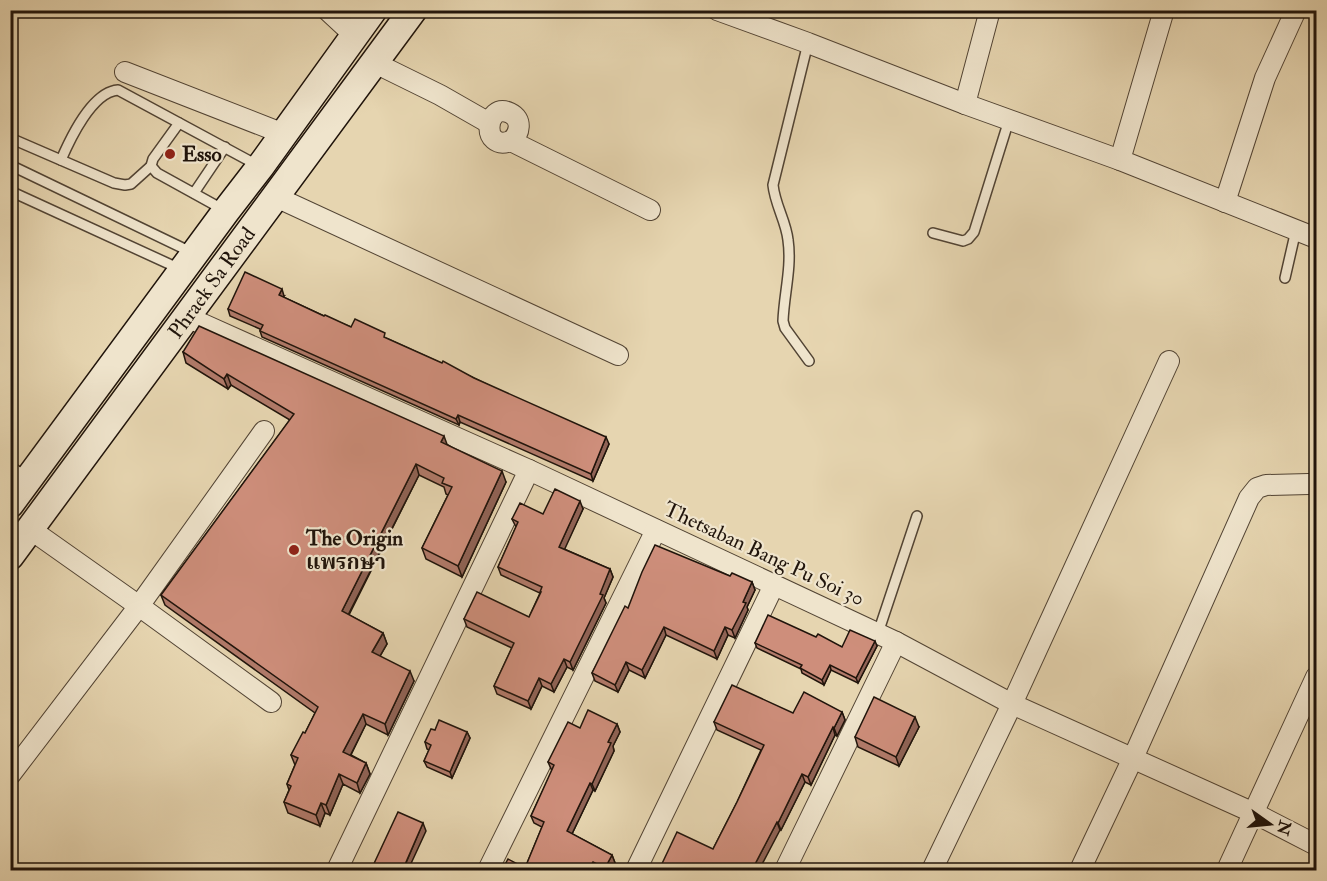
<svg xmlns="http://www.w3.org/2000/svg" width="1327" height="881" viewBox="0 0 1327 881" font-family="'IM FELL Double Pica','Noto Serif Thai',serif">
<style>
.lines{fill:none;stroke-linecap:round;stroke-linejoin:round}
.lane-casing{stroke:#524434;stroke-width:12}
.street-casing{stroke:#524434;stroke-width:22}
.secondary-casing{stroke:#20140b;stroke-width:30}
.lane{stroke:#efe4cc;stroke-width:9}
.street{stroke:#efe4cc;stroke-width:20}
.secondary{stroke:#efe4cc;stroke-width:27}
.wall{fill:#b17a6a;stroke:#20140b;stroke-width:1.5}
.shaded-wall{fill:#906356;stroke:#20140b;stroke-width:1.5}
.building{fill:#ce8e7b;stroke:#20140b;stroke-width:1.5}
.poi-dot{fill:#8f2418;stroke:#efe4cc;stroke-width:2}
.labels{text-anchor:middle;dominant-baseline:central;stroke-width:4.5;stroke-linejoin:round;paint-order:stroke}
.poi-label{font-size:21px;font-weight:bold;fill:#20140b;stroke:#efe4cc;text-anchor:start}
.street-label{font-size:21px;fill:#20140b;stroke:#efe4cc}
</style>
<rect width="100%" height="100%" fill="#e6d5b0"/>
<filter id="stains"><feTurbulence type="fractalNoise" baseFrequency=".00333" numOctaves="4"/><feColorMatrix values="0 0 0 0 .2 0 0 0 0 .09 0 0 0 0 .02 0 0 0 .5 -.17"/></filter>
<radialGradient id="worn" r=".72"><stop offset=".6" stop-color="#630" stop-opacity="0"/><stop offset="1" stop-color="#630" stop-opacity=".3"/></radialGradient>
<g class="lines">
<defs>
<g id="lane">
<path d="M808 43 773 185C775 205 786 221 788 240 792 267 784 294 783 321L785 328 809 361"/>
<polyline points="179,123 153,159 151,166 157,173 224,210"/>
<polyline points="10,138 114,183 125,185 131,184 151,166"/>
<path d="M61 160C70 139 92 92 118 90L257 165"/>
<polyline points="10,165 193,253"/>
<polyline points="10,191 180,269"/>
<polyline points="194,193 225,147"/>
<polyline points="933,233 963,241 968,239 974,232 1009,120"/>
<polyline points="1285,278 1296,230"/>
<polyline points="10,466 26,477"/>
<polyline points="878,633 917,516"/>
</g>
<g id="street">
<polyline points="327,10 355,36"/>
<polyline points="717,10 808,43 965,104 1120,160 1316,238"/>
<polyline points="375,63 440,95 489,123"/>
<polyline points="125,72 284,134"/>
<polyline points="965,104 990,10"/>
<path d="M511 141C520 134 523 119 510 113 485 101 480 152 511 141L650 210"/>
<polyline points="1120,160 1164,10"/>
<polyline points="276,197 618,355"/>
<polyline points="1225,202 1265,78 1296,10"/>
<polyline points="187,317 529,470 896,642 1012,704 1254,813 1316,845"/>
<polyline points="30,529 139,606 271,702"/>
<polyline points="10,775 139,606 264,431"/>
<polyline points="337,870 529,470"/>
<polyline points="488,870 656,530"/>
<polyline points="636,870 774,585"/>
<polyline points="785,870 896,642"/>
<polyline points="932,870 1012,704 1169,361"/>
<polyline points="1080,870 1133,758 1249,498 1257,488 1266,485 1309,484"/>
<polyline points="1227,870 1316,677"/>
</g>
<g id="secondary">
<polyline points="10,504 226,211 260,167 373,10"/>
<polyline points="10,556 413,10"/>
</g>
</defs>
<!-- lane casing -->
<use href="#lane" class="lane-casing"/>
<!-- street casing -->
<use href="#street" class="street-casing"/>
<!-- secondary casing -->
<use href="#secondary" class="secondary-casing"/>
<!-- lane -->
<use href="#lane" class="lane"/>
<!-- street -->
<use href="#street" class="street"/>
<!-- secondary -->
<use href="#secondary" class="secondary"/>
</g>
<!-- wall -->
<g class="wall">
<polygon points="284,296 283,297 324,316 351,327 388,339 474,378 609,444 593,481 460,422 459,425 262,337 260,331 260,329 230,316 228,309"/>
<polygon points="183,352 448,445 506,482 462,577 426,559 422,548 448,495 446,494 444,487 419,475 349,615 383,633 387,644 380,656 414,681 388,735 366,724 351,755 366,763 370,774 360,793 343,784 330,815 325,813 320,826 288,813 284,802 289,790 287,784 295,765 291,755 305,733 315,713 165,605 161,595 290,420 231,385 228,389 186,363"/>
<polygon points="583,509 564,549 610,569 613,577 604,598 606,603 573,670 567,667 554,692 542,686 531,709 497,694 494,686 512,648 467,627 464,619 529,617 540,593 501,575 498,567 516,527 512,519"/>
<polygon points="730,576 752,582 755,590 747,607 748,610 735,638 728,635 717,659 666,635 645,678 629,670 618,692 595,681 592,673 628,608"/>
<polygon points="816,637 842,647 877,646 858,683 831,670 824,685 802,673 801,669 757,648 755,643"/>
<polygon points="842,712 845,720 837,736 835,735 811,785 805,782 781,830 780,830 713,849 737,802 761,750 717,730 714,722 793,713"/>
<polygon points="617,724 620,732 613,746 614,751 595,791 593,790 572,834 612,855 615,863 610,870 502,870 525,868 542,827 534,823 531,816 552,771 548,762 580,728"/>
<polygon points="919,727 899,766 858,747 855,737"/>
<polygon points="435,730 467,732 470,738 452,778 427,767 424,761 429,750 427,749 425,742"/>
</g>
<!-- shaded-wall -->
<g class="shaded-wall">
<polygon points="282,289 284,296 281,302 279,295"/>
<polygon points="227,374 231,385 228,389 224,379"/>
<polygon points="458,415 460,422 459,425 456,419"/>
<polygon points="444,436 448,447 441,442"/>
<polygon points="606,437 609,444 593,481 591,474"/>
<polygon points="416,464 419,475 345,621 342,611"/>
<polygon points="502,471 506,482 462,577 458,566"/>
<polygon points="580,501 583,509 562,555 559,547"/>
<polygon points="610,569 613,577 604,598 606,603 573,670 570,662"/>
<polygon points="752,582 755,590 747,607 748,610 735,638 732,630 743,602"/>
<polygon points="664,627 666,635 645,678 642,670"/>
<polygon points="725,627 728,635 717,659 714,651"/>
<polygon points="383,633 387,644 376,663 372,652"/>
<polygon points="875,641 877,646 858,683 856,678"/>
<polygon points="564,659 567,667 554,692 551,684"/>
<polygon points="626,662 629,670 618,692 615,685"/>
<polygon points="830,665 831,670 824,685 822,680"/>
<polygon points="410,671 414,681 388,735 385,724"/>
<polygon points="539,678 542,686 531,709 528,701"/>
<polygon points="842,712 845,720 837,736 834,728"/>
<polygon points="363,714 366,724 347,762 343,752"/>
<polygon points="915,717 919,727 899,766 896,757"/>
<polygon points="617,724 620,732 613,746 614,751 595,791 592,784 608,742"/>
<polygon points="833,727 835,735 811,785 808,777"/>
<polygon points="467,732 470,738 452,778 450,772"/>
<polygon points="366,763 370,774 360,793 357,783"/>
<polygon points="339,774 343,784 330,815 326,805"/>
<polygon points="802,774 805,782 781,830 778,823"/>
<polygon points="590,783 593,790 570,838 567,831"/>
<polygon points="321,803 325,813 320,826 316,815"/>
<polygon points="777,822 780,830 759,870 753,868"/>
<polygon points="423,823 426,831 408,870 403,870"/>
<polygon points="612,855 615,863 610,870 605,870 605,868"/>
<polygon points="593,862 596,870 590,870 589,869"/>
</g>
<!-- building -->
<g class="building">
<polygon points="245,272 282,289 279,295 324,316 325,315 351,327 355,319 385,333 384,337 442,363 443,361 474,378 606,437 591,474 458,415 456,419 260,331 263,325 228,309"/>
<polygon points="199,326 444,436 441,442 502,471 458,566 422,548 452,487 442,483 444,478 416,464 342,611 383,633 372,652 410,671 385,724 363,714 343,752 366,763 357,783 339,774 326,805 321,803 316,815 284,802 291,786 287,784 298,758 291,755 303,732 305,733 318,707 161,595 294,414 227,374 224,379 183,352"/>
<polygon points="555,489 580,501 559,547 610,569 600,594 603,595 570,662 564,659 551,684 539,678 528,701 494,686 514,643 464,619 477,592 529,617 541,592 540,592 542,587 498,567 518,522 512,519 520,503 543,514"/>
<polygon points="655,545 730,576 732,573 752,582 743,602 746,603 732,630 725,627 714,651 664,627 642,670 626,662 615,685 592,673 625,606 628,608 642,572"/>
<polygon points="768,615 816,637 818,634 842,647 850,630 875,641 856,678 830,665 822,680 800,668 802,665 755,643"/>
<polygon points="732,685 793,713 804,692 842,712 834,728 833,727 808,777 802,774 778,823 777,822 753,868 758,870 659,870 677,832 713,849 737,802 764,745 714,722"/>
<polygon points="874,697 915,717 896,757 855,737"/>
<polygon points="588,710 617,724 608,742 611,743 592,784 590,783 567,831 612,855 605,868 593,862 589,869 588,868 587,870 502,870 508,859 525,868 544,822 531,816 554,765 548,762 568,722 580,728"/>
<polygon points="439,720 467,732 450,772 424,761 431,745 425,742 431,729 435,730"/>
<polygon points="398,812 423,823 403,869 404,870 371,870"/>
<polygon points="264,866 274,870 263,870"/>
</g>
<!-- markers -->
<g class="poi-dot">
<circle cx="170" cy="154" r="6"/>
<circle cx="294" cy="550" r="6"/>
</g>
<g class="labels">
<!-- poi labels -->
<g class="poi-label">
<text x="182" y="154">Esso</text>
<text x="306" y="538">The Origin<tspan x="306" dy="24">แพรกษา</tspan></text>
</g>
<!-- street labels -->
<g class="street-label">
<text transform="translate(212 283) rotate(-54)">Phraek Sa Road</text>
<text transform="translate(764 554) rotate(25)">Thetsaban Bang Pu Soi 30</text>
</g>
</g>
<!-- margin -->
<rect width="1327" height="881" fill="none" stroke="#e6d5b0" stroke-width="36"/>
<rect x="12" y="12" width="1303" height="857" fill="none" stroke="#20140b" stroke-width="3"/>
<rect x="18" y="18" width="1291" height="845" fill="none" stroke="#20140b" stroke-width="1.5"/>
<!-- north arrow -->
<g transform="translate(1270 824) rotate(105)" stroke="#efe4cc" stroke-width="4.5" paint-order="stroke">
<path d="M0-4.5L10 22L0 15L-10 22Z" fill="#20140b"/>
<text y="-9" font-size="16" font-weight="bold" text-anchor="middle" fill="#20140b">N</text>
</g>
<rect width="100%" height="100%" filter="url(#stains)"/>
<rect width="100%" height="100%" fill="url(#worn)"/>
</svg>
